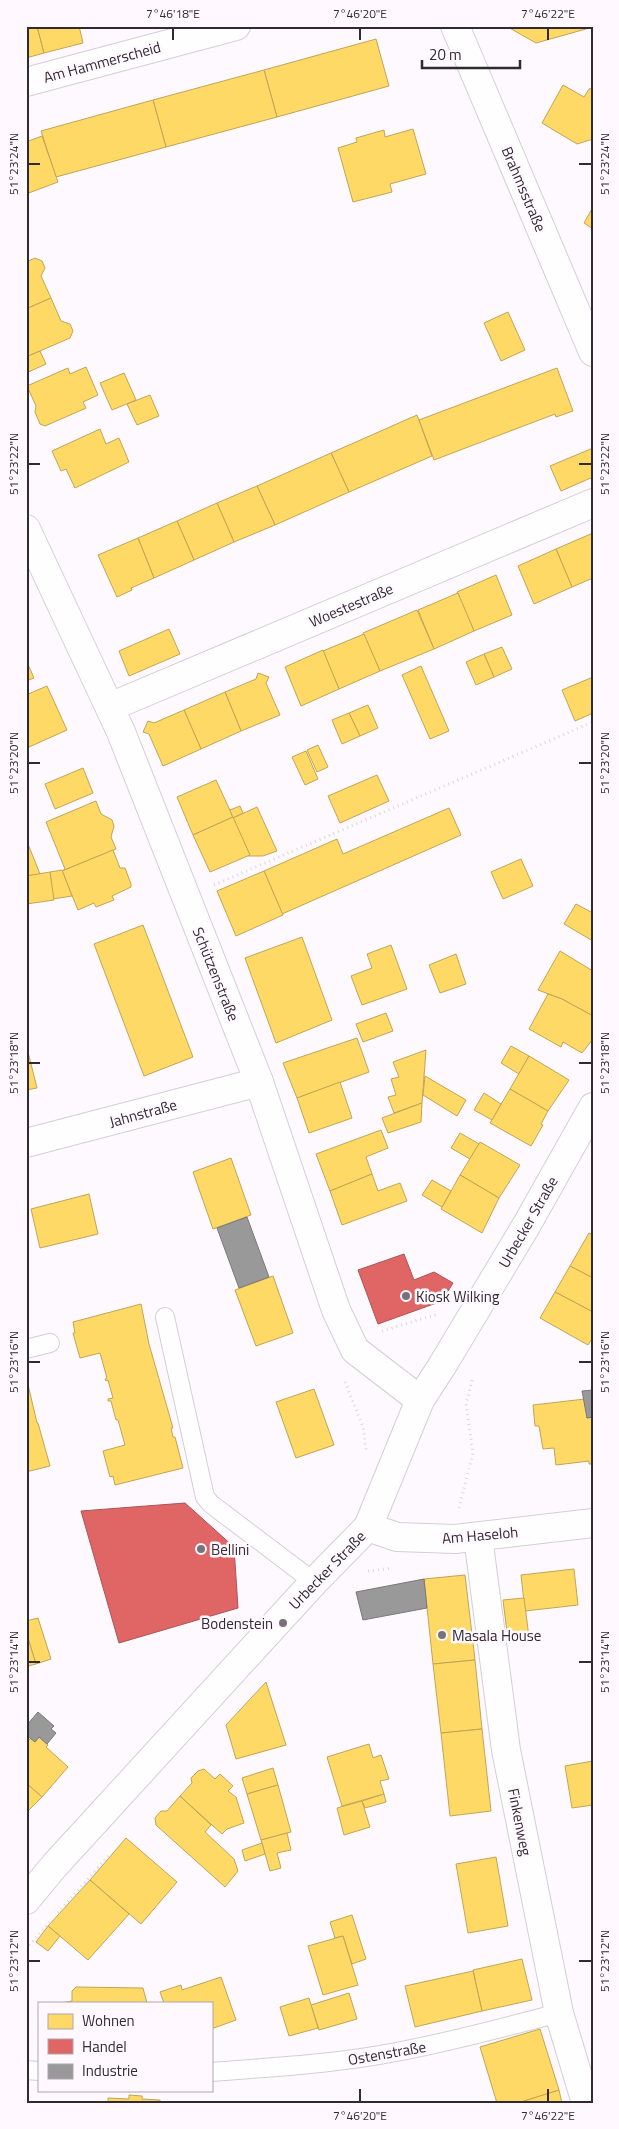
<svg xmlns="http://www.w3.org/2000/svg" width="619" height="2129" viewBox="0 0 619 2129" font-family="'Titillium Web',sans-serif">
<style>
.homes{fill:#ffd966;stroke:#c1a556}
.shops{fill:#e06666;stroke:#ac5456}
.industry{fill:#999;stroke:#7a787a}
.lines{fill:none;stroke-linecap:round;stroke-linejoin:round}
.lane-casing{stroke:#d4cfd5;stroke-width:20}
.street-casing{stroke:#d4cfd5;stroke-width:30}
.path{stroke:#d9d7d9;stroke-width:3;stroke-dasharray:1 4;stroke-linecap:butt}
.lane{stroke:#fffeff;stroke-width:18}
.street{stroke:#fffeff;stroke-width:28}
.ticks{fill:none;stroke:#312b31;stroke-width:2}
.poi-dot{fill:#797379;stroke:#fff8ff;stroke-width:2}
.labels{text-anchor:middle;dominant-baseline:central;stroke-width:5;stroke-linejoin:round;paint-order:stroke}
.street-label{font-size:15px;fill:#312b31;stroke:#fff8ff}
.poi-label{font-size:15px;fill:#312b31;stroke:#fff8ff;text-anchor:start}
.neatline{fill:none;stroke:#312b31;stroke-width:2}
.ticks-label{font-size:12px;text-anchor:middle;fill:#312b31}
</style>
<rect width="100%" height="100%" fill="#fef9fe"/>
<!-- homes -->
<g class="homes">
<polygon points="26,26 37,26 44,53 26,58"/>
<polygon points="37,26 79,26 83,43 44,53"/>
<polygon points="506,26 593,26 593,27 536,43"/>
<polygon points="376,39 389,86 277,117 264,70"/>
<polygon points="264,70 277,117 166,147 153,100"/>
<polygon points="563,85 584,97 589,89 593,88 593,139 577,144 542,123"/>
<polygon points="153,100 166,147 56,177 41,131"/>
<polygon points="413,129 426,174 390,184 392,192 353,202 338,148 357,142 356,138 384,130 385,137"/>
<polygon points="42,136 58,182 26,194 26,142"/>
<polygon points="593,207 593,229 584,223"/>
<polygon points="35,258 42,261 45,268 41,276 51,298 26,309 26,262"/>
<polygon points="51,298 61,321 70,324 73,331 70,338 26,357 26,309"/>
<polygon points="508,312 525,350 501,361 484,323"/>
<polygon points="40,351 46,364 26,373 26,357"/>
<polygon points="86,367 98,395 83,402 86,408 45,426 40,424 35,412 36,406 27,386 68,368 70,374"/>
<polygon points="557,368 573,411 556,417 555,414 434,460 419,420"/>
<polygon points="124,373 136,400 112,410 100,383"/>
<polygon points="150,395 159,416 137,425 127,404"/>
<polygon points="417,415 432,456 349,492 331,453"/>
<polygon points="100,429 106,444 119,438 129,462 75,488 66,469 61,471 52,451"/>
<polygon points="593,448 593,477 561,491 550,466"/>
<polygon points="331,453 349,492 275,525 257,486"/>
<polygon points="257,486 275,525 234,542 217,503"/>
<polygon points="217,503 234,542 194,560 177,521"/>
<polygon points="177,521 194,560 154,578 138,538"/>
<polygon points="593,533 593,578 572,587 556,549"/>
<polygon points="138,538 154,578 131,588 132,590 117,597 98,555"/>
<polygon points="556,549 572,587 534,604 518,566"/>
<polygon points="496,575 512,615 474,631 457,592"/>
<polygon points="458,593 474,631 434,649 418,610"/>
<polygon points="417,610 434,649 380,671 363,633"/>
<polygon points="169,629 180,654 129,676 119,651"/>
<polygon points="364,634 380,671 339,689 323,651"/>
<polygon points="502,647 512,669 494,677 484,654"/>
<polygon points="323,650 339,689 301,706 285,667"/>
<polygon points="484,654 494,677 476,685 466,662"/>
<polygon points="26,660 34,678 26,681"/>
<polygon points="421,666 449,731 430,739 402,675"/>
<polygon points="258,673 269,677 266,683 280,715 241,731 225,692 256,679"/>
<polygon points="593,677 593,713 575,721 562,690"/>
<polygon points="47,686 67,730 29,747 26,742 26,695"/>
<polygon points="225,692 241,731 201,749 184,710"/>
<polygon points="368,705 378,728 360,736 349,713"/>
<polygon points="184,710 201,749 163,766 149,734 143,732 148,721 154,723"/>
<polygon points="349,713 360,736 342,744 332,720"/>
<polygon points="318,745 328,767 317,772 307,750"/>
<polygon points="306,751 318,779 305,785 292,757"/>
<polygon points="83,768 93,793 55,809 45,784"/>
<polygon points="377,775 389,801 340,823 328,796"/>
<polygon points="216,780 233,817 193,835 177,797"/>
<polygon points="96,801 101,814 112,820 114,826 111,837 116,849 62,871 65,869 46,822"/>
<polygon points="240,806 243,813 233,818 230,810"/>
<polygon points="257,807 277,851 263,856 248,856 233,818"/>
<polygon points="449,808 461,835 282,914 264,871 337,839 343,854"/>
<polygon points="233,817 250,855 210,872 193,835"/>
<polygon points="26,839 40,874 26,876"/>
<polygon points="113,850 120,868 125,868 131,884 131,887 112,896 114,900 96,907 94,903 78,910 62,871"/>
<polygon points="521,859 533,886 503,899 491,872"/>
<polygon points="62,870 72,896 53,899 50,872"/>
<polygon points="264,871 283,915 236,936 217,891"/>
<polygon points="50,872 54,900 26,904 26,876"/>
<polygon points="576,904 593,913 593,941 564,924"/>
<polygon points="143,925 193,1057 144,1076 94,944"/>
<polygon points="302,937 332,1020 276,1043 245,958"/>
<polygon points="391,945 407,989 362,1005 351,976 372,968 367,954"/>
<polygon points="560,951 593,971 593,1016 562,999 538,990"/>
<polygon points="456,954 466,984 440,993 429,965"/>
<polygon points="548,994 562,999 593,1016 593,1039 582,1053 563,1042 561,1047 529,1029"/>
<polygon points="386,1013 393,1031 363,1042 356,1024"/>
<polygon points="357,1038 369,1072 297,1098 283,1063"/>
<polygon points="26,1044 37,1088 26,1090"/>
<polygon points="511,1046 529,1056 519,1074 501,1063"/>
<polygon points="426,1050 422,1103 394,1113 388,1097 396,1095 391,1079 399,1077 393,1062"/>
<polygon points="529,1056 569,1080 548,1111 510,1089"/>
<polygon points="425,1076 466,1100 457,1116 423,1095"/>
<polygon points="340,1082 352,1118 309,1133 297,1098"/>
<polygon points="510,1089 548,1111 541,1124 543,1125 531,1146 490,1123"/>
<polygon points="484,1093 501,1104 492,1120 474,1110"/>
<polygon points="422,1103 421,1122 388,1133 382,1118"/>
<polygon points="381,1130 388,1148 366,1157 372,1174 330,1191 316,1154"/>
<polygon points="460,1133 479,1144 470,1159 451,1148"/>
<polygon points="480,1142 520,1165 499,1198 460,1175"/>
<polygon points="231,1158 251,1215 213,1229 193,1172"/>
<polygon points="372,1174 378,1191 400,1183 407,1201 342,1225 330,1191"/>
<polygon points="460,1175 499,1198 482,1233 441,1209"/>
<polygon points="432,1180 451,1191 442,1207 422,1195"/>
<polygon points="89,1194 98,1234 40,1248 31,1209"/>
<polygon points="589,1233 593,1235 593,1278 570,1266"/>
<polygon points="570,1266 593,1278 593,1312 555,1292"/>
<polygon points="273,1276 293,1333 256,1346 235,1290"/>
<polygon points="555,1292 593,1312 593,1337 588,1345 540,1318"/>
<polygon points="141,1304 149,1344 173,1428 171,1428 173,1437 175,1437 183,1468 115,1485 113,1476 110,1477 103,1451 125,1445 118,1420 116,1420 111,1401 108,1401 108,1399 113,1398 108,1380 106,1381 105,1379 107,1378 100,1353 80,1358 73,1333 75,1333 73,1322"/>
<polygon points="26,1376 37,1423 38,1423 50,1466 26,1472"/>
<polygon points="314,1389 334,1445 296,1458 276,1402"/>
<polygon points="585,1399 587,1418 593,1417 593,1464 589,1464 589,1461 556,1465 554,1448 543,1449 539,1426 535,1426 533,1405"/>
<polygon points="574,1569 578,1605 525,1611 521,1575"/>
<polygon points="465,1575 475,1660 433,1664 424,1579"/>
<polygon points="524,1598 529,1637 508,1640 503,1600"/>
<polygon points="38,1618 51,1659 36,1664 26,1632 26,1621"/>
<polygon points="26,1632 36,1664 28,1666 26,1669"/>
<polygon points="475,1660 482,1729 441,1733 433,1664"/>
<polygon points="266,1682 286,1745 236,1759 226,1725"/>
<polygon points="482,1729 491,1811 450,1816 441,1733"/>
<polygon points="39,1737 48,1745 46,1747 68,1767 42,1797 26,1783 26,1743 31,1738 35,1742"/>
<polygon points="369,1744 373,1758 381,1755 389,1779 380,1781 384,1794 342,1806 327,1757"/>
<polygon points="593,1761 593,1805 572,1808 565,1766"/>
<polygon points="273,1768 278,1785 247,1794 242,1778"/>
<polygon points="204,1769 215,1779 220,1774 233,1786 228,1791 236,1797 244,1823 227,1829 222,1834 180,1796 192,1783 191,1778 198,1771"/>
<polygon points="26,1783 42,1797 26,1813"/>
<polygon points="278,1785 291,1832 261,1840 247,1794"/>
<polygon points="384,1794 386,1802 365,1808 362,1801"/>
<polygon points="180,1796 211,1825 205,1832 234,1859 238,1871 225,1887 156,1825 155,1818 161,1811 167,1811"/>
<polygon points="362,1801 370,1827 344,1835 337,1808"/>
<polygon points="287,1833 291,1850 277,1853 281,1868 270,1871 261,1840"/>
<polygon points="126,1838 177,1882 141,1924 90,1880"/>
<polygon points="262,1843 265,1854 245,1861 242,1850"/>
<polygon points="496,1857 508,1926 468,1933 456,1864"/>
<polygon points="90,1880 129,1914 88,1960 48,1926"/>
<polygon points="352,1915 366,1959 352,1964 343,1936 335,1938 330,1922"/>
<polygon points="48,1926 60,1936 48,1951 36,1942"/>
<polygon points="343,1936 358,1985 323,1995 308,1946"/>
<polygon points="522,1959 532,2000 482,2011 473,1970"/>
<polygon points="473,1971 482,2011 415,2027 405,1986"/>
<polygon points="221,1977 236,2020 211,2029 211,2003 164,2003 160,1992 181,1985 182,1990"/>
<polygon points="76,1987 143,1988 147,2003 61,2003 72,2001 72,1991"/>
<polygon points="349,1993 357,2019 319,2030 311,2005"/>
<polygon points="309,1998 318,2028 289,2036 280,2007"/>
<polygon points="540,2029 559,2090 518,2103 497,2103 480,2047"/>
<polygon points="559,2090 562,2103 518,2103"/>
<polygon points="129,2095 142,2096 142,2099 160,2100 160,2103 108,2103 108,2098 129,2099"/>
</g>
<!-- shops -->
<g class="shops">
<polygon points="404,1254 414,1280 434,1272 453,1283 442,1301 378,1324 358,1270"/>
<polygon points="185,1503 234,1547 238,1608 119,1643 81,1511"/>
</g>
<!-- industry -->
<g class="industry">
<polygon points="247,1217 269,1277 239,1288 217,1228"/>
<polygon points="593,1390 593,1417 587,1418 582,1391"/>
<polygon points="424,1579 427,1608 363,1620 356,1592"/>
<polygon points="38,1712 54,1726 51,1729 56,1733 47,1744 39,1737 35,1742 26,1735 26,1726"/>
</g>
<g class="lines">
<defs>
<g id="lane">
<polyline points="165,1317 205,1497 211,1504 314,1582"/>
<polyline points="26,1349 50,1343"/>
<polyline points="26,2070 39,2071"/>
<path d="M211 2072C273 2067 335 2064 396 2052 451 2042 505 2027 559 2013"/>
</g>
<g id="street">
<polyline points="455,26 593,352"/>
<polyline points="26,82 236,26"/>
<polyline points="26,529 121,732 259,1082 336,1310 355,1350 420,1400"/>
<polyline points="110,707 593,503"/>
<polyline points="26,1143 259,1082"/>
<polyline points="368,1527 397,1537 455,1539 593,1523"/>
<polyline points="478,1537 506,1750 559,2013 586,2103"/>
<polyline points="26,1900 55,1865 314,1582 368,1527 420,1400 442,1366 526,1226 593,1107"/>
</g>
</defs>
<!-- lane casing -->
<use href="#lane" class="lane-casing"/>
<!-- street casing -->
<use href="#street" class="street-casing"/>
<!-- path -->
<g class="path">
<polyline points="214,885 593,722"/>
<polyline points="382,1331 438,1314"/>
<polyline points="345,1382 363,1427 366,1450"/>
<polyline points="459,1508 473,1453 466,1404 473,1377"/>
<polyline points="368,1571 392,1568"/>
<polyline points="58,1913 110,1854"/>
<polyline points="26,1949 50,1922"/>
</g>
<!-- lane -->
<use href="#lane" class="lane"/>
<!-- street -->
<use href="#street" class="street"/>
</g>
<!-- ticks -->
<path class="ticks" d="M173 28V40M360 28V40M548 28V40M28 164H40M579 164H592M28 464H40M579 464H592M28 763H40M579 763H592M28 1063H40M579 1063H592M28 1362H40M579 1362H592M28 1662H40M579 1662H592M28 1961H40M579 1961H592M360 2089V2102M548 2089V2102"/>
<!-- markers -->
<g class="poi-dot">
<circle cx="406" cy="1296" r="5"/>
<circle cx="201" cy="1549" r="5"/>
<circle cx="283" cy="1623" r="5"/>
<circle cx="442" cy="1635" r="5"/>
</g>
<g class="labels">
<!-- street labels -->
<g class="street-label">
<text transform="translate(102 62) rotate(-15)">Am Hammerscheid</text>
<text transform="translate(524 189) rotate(67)">Brahmsstraße</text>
<text transform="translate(351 605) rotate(-23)">Woestestraße</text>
<text transform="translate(216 974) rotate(68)">Schützenstraße</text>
<text transform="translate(143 1113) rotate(-15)">Jahnstraße</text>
<text transform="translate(528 1222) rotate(-60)">Urbecker Straße</text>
<text transform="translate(480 1535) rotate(-5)">Am Haseloh</text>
<text transform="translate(327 1570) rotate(-46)">Urbecker Straße</text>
<text transform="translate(520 1822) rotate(79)">Finkenweg</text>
<text transform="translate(387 2053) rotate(-10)">Ostenstraße</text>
</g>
<!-- poi labels -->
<g class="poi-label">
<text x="416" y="1296">Kiosk Wilking</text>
<text x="211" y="1549">Bellini</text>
<text x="273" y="1623" text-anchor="end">Bodenstein</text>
<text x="452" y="1635">Masala House</text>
</g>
</g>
<!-- border -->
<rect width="619" height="2129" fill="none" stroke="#fff8ff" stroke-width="55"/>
<!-- legend -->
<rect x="38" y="2002" width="175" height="90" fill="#fff8ff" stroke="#ada6ad"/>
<rect x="48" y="2014" width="25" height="15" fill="#ffd966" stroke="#ada6ad"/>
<text x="82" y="2026" font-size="15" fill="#312b31">Wohnen</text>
<rect x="48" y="2039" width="25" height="15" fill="#e06666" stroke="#ada6ad"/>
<text x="82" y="2052" font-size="15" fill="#312b31">Handel</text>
<rect x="48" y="2064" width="25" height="15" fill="#999999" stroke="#ada6ad"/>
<text x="82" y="2076" font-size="15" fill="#312b31">Industrie</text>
<!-- scale -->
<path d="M422 60v8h98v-8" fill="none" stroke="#312b31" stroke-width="2.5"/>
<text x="429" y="60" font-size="15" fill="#312b31" stroke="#fff8ff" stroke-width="4" paint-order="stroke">20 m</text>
<rect x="28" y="28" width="564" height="2074" class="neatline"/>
<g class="ticks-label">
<text x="173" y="18">7°46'18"E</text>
<text x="360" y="18">7°46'20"E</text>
<text x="548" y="18">7°46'22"E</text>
<text transform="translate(14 164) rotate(-90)" y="4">51°23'24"N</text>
<text transform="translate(605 164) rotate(-90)" y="4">51°23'24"N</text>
<text transform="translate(14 464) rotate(-90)" y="4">51°23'22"N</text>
<text transform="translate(605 464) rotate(-90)" y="4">51°23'22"N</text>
<text transform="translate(14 763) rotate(-90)" y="4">51°23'20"N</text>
<text transform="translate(605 763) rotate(-90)" y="4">51°23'20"N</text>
<text transform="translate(14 1063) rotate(-90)" y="4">51°23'18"N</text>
<text transform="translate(605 1063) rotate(-90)" y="4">51°23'18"N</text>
<text transform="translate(14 1362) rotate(-90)" y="4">51°23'16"N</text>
<text transform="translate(605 1362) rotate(-90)" y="4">51°23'16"N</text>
<text transform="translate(14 1662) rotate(-90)" y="4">51°23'14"N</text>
<text transform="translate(605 1662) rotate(-90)" y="4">51°23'14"N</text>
<text transform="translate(14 1961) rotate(-90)" y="4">51°23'12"N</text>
<text transform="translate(605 1961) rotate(-90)" y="4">51°23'12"N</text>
<text x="360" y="2120">7°46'20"E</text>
<text x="548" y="2120">7°46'22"E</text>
</g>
</svg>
